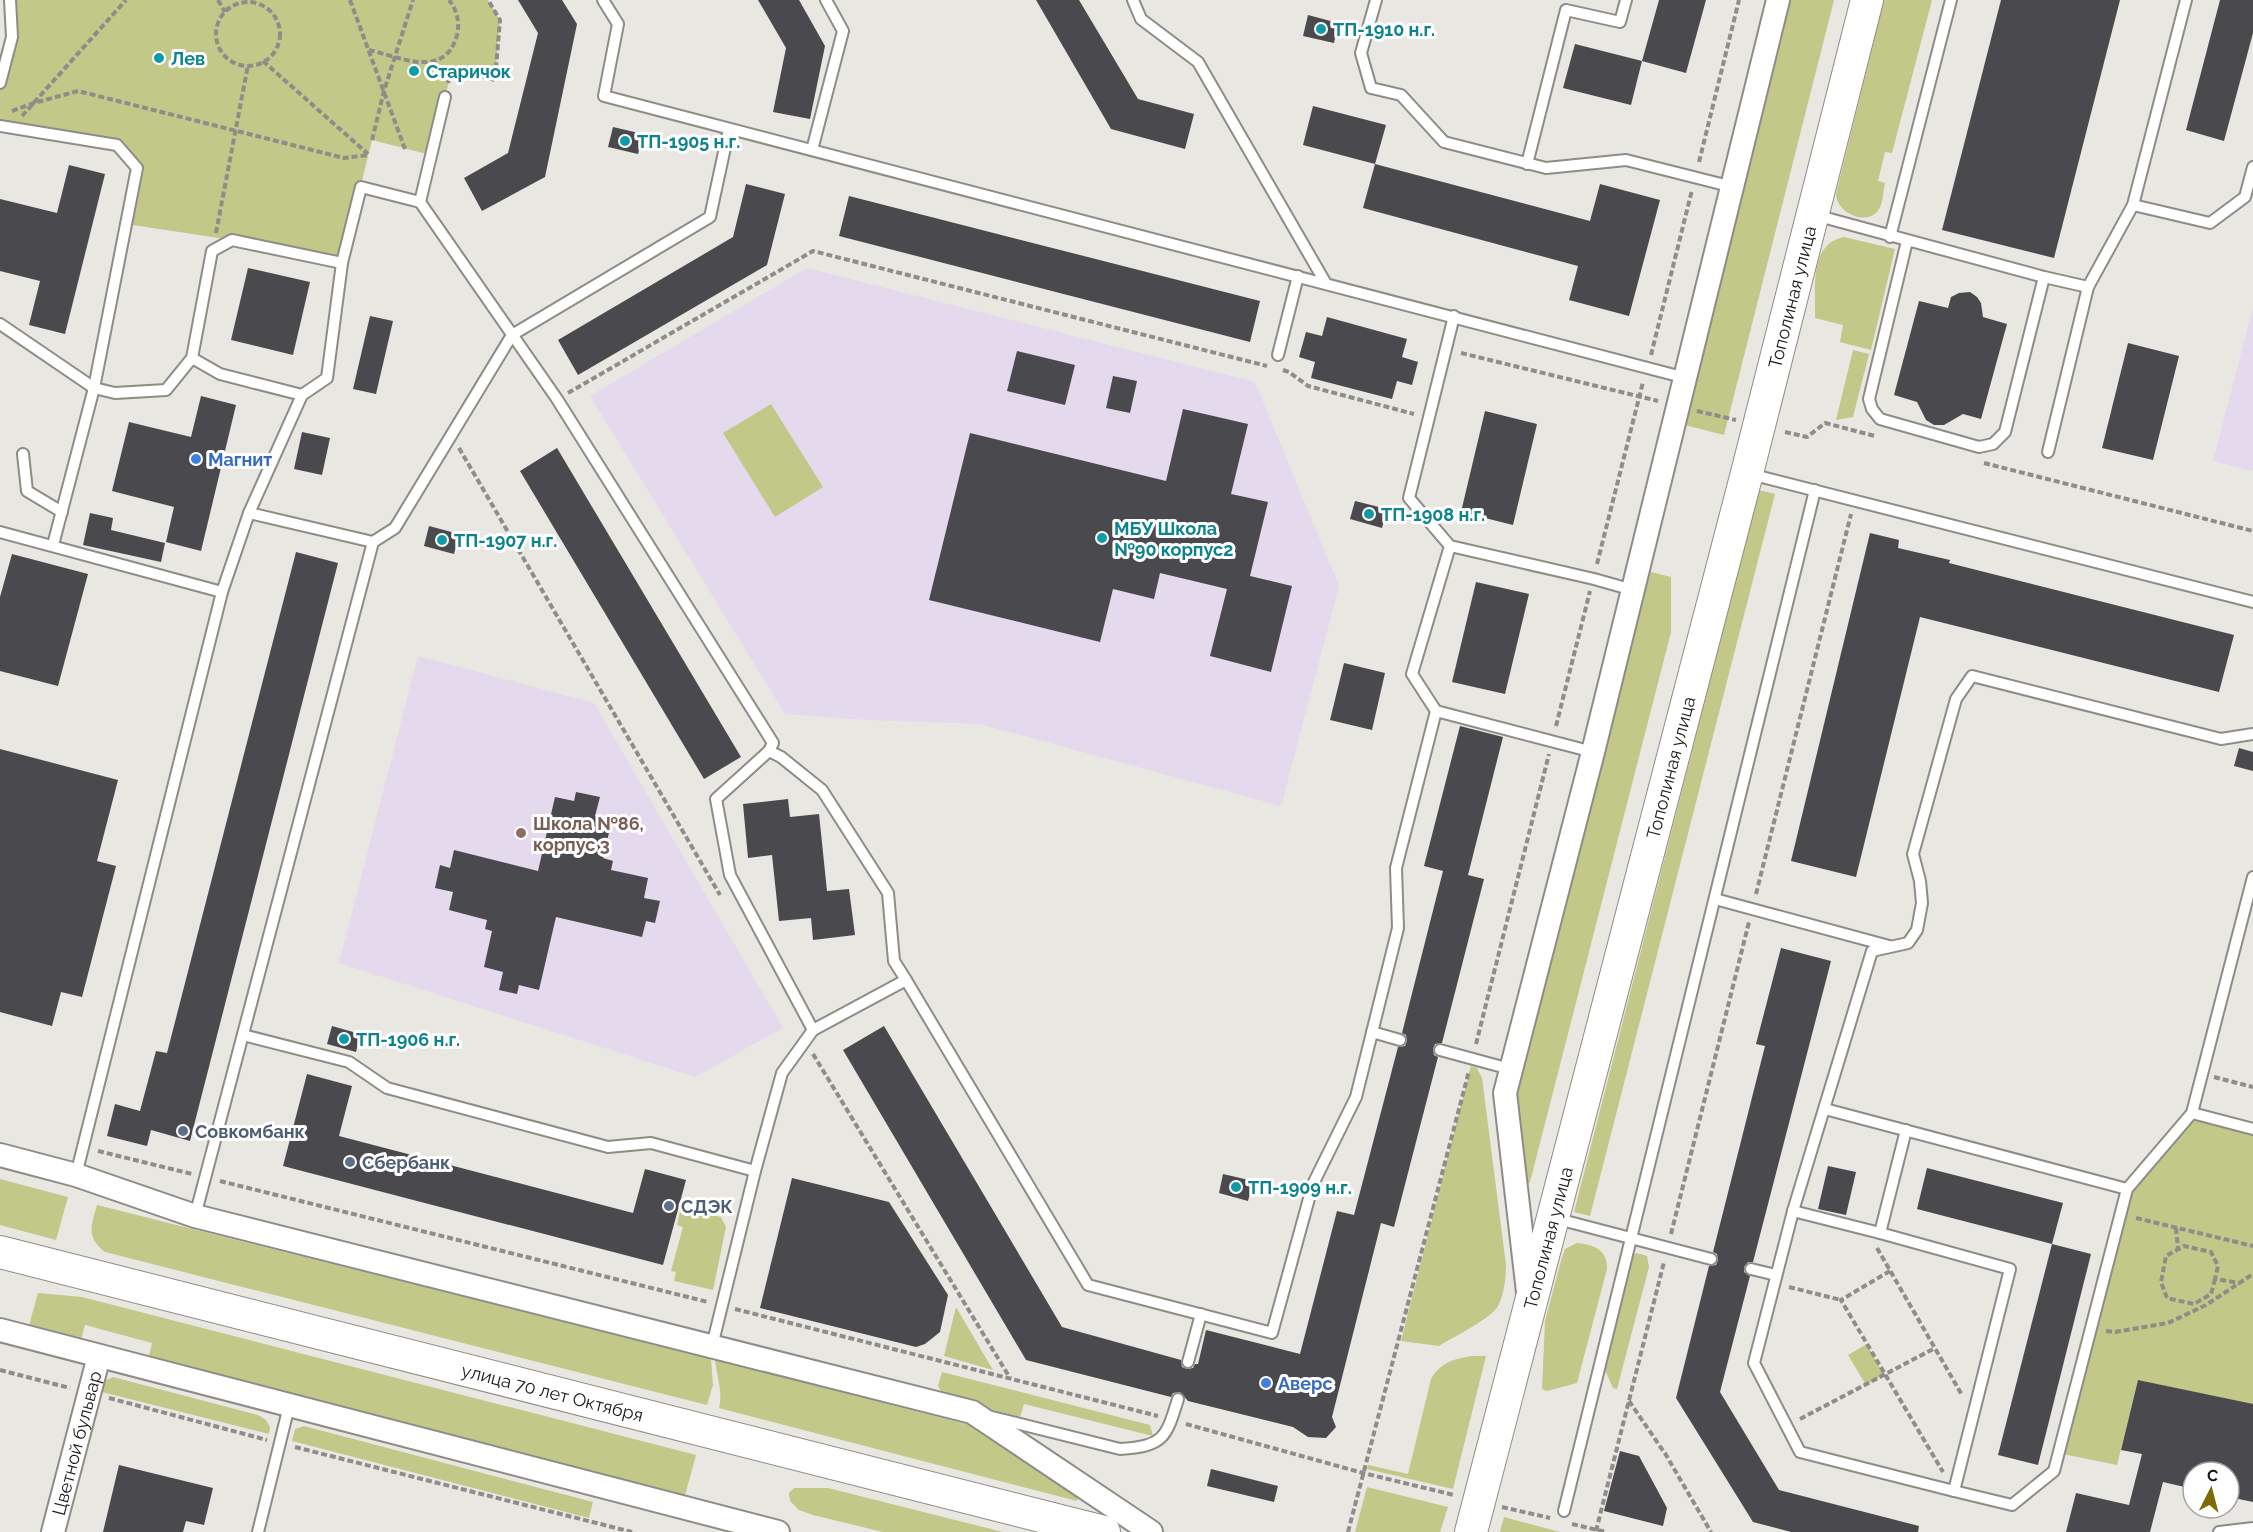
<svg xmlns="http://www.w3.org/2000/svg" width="2253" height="1532" viewBox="0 0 2253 1532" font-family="Raleway,sans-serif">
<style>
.education{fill:#e4d9ed}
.green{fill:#c2c887}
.building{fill:#4a494e}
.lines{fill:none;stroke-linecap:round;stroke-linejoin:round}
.service-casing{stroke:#8d8c86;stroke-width:14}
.minor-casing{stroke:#8d8c86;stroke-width:26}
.secondary-casing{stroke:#8d8c86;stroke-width:34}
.path{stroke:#8e8d89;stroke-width:4;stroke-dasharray:6 3;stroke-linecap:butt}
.service{stroke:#fff;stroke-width:10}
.minor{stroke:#fff;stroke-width:22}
.secondary{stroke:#fff;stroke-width:32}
.culture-dot{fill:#0f9aa8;stroke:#fff;stroke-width:2}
.shop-dot{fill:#3f7fe0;stroke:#fff;stroke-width:2}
.education-dot{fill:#8d6e63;stroke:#fff;stroke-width:2}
.service-dot{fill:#5c6f8a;stroke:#fff;stroke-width:2}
.labels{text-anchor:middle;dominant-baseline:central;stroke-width:6;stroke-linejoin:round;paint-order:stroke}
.culture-label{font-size:18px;font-weight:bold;fill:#0d838f;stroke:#fff;text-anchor:start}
.street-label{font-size:18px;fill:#181715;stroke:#fff}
.shop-label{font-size:18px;font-weight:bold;fill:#366cbe;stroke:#fff;text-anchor:start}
.education-label{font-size:18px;font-weight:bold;fill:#785e54;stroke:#fff;text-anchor:start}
.service-label{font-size:18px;font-weight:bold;fill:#4e5e75;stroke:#fff;text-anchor:start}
</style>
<rect width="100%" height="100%" fill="#e9e7e2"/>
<!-- education -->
<g class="education">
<polygon points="807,268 1255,382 1339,586 1281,806 980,724 867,720 785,714 590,396"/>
<polygon points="2253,308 2253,471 2213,461"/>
<polygon points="418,656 594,703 783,1028 695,1077 339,963"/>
</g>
<!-- green -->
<g class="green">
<polygon points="10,0 488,0 500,20 495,80 452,69 431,155 372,140 342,263 232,240 126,224 137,168 117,145 0,126 0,83 12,37"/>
<polygon points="1787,0 1834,0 1724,435 1681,424"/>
<path d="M1884 0H1932L1892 153 1885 152 1878 181 1885 183C1883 191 1883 206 1877 212 1863 226 1836 211 1836 194Z"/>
<path d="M1844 237 1895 249 1871 350 1840 342 1843 325 1815 318C1816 290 1808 244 1844 237Z"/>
<polygon points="1853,350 1869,354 1853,417 1836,420"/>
<polygon points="771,404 823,487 775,517 723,433"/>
<polygon points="1759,490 1775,494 1590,1216 1574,1212"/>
<polygon points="1643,570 1671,577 1671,632 1530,1182 1525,1187 1508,1090"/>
<path d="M1471 1066 1477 1068 1482 1078 1506 1265C1506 1277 1504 1295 1498 1306 1492 1318 1452 1338 1439 1346L1401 1341Z"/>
<polygon points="2192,1113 2253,1129 2253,1405 2138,1380 2117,1465 2058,1453 2127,1189"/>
<polygon points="0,1179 68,1197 56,1240 0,1225"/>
<path d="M97 1205 711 1359 713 1385 707 1405 105 1252C86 1237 91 1226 97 1205Z"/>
<polygon points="681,1207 721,1217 726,1227 713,1290 674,1281 676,1272 671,1271 683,1227 677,1225"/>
<path d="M1577 1243C1594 1245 1607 1249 1607 1269L1577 1383 1547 1391 1542 1389 1545 1321 1562 1257 1565 1249Z"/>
<polygon points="1636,1253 1647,1256 1649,1267 1617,1389 1613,1388 1602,1363 1629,1260"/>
<polygon points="38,1293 82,1297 696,1455 684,1499 148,1360 152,1343 85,1325 80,1343 28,1329"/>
<polygon points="956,1307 993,1370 944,1356"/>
<polygon points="1867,1344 1884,1375 1866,1385 1848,1355"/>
<path d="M1472 1356H1486L1453 1489 1367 1469 1368 1465 1408 1474 1431 1379C1441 1362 1454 1359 1472 1356Z"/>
<path d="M715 1360 970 1425 1078 1496 1077 1501 719 1408C723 1393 717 1376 715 1360Z"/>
<polygon points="942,1372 1150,1425 1153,1436 1024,1404 1020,1417 944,1397 938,1386"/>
<polygon points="113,1377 258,1415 266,1420 270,1427 269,1434 98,1391 102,1382"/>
<polygon points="304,1426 593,1502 589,1518 292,1441 295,1429"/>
<polygon points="1367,1487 1448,1507 1440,1532 1355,1532"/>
<polygon points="794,1488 828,1488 1003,1532 883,1532 813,1515 799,1510 790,1501 789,1493"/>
<polygon points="1504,1517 1560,1532 1500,1532"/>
</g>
<!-- building -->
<g class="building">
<polygon points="518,0 562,0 577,24 545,177 482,211 464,178 508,153 538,33"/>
<polygon points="758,0 799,0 825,46 810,119 773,112 786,48"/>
<polygon points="1036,0 1079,0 1138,99 1194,114 1185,149 1111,129"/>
<polygon points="1659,0 1706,0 1686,73 1642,61"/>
<polygon points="2001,0 2120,0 2054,258 1942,230"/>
<polygon points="2220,0 2253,0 2253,33 2224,141 2186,130"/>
<polygon points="1308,15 1338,23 1334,43 1303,36"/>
<polygon points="1575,44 1642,61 1631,105 1563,88"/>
<polygon points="1313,106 1386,125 1375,164 1303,145"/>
<polygon points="613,127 643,134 638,154 608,147"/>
<polygon points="1375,164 1590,221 1600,184 1660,200 1629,316 1569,300 1578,266 1363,208"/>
<polygon points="69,165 105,174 65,334 29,325 40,281 0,271 0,199 57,213"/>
<polygon points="746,184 785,194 767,265 578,375 558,340 733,237"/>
<polygon points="849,196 1260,301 1250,342 839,236"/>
<polygon points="248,268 310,282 293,355 231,340"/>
<polygon points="1970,292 1977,297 1981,303 1983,317 2007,324 1981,419 1963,414 1944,425 1934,425 1926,420 1917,402 1894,395 1919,301 1948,308 1951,297 1959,293"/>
<polygon points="370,316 393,321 376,394 353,389"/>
<polygon points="1327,317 1407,339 1402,357 1418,362 1412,385 1397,381 1392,399 1311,378 1315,362 1299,357 1306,332 1322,336"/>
<polygon points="2128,343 2179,356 2153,460 2102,448"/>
<polygon points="1017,351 1075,365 1065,405 1007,391"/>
<polygon points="1113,376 1137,381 1130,413 1106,408"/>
<polygon points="201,396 236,405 201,551 166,542 174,507 112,491 129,422 191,437"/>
<polygon points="1183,409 1248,424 1231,494 1268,502 1250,576 1292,586 1271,672 1210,656 1227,589 1160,573 1154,599 1113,589 1100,642 929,600 970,433 1166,481"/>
<polygon points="1485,411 1537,424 1513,525 1461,512"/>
<polygon points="302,432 330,438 322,475 294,469"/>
<polygon points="557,448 741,757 704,779 520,471"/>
<polygon points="1355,501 1387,509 1382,528 1350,519"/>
<polygon points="90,513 113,518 111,530 165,543 161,562 83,545"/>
<polygon points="429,526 459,534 454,554 424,546"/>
<polygon points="1870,533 1899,540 1898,548 1950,560 1949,563 2234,635 2219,692 1920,617 1856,877 1791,861"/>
<polygon points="296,552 338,563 190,1141 151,1130 147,1146 107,1136 115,1104 140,1111 156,1051 167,1053"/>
<polygon points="12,554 88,574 58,686 0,671 0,597"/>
<polygon points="1476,582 1529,594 1505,694 1452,682"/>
<polygon points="1344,663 1385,673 1372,730 1330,720"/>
<polygon points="1460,726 1503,737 1468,875 1484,879 1442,1043 1435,1044 1433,1049 1434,1055 1438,1057 1394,1227 1381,1223 1332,1417 1336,1427 1326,1438 1308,1437 1293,1427 1188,1401 1180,1392 1173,1393 1171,1397 1026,1360 843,1050 884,1026 1062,1327 1181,1360 1182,1367 1187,1369 1193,1368 1195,1364 1198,1364 1206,1330 1300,1354 1337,1211 1354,1215 1398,1047 1405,1046 1407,1041 1406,1035 1402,1033 1443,871 1424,866"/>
<polygon points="2239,748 2253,752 2253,771 2234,766"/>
<polygon points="0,749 118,780 97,861 116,866 82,997 61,992 52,1026 0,1012"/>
<polygon points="576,792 600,797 595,816 612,820 603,858 613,861 611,870 648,878 644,898 660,901 655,923 646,921 642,937 556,917 539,990 519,985 517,994 499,990 503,972 484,967 492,931 485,929 487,920 449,910 453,892 435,888 440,865 450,868 454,850 538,871 555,797 574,801"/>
<polygon points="788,799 790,817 819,814 827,891 849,889 855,935 813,940 811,918 779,921 772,855 748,858 743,804"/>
<polygon points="1781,948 1831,961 1753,1262 1748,1262 1744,1267 1744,1272 1750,1276 1720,1392 1779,1490 1919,1526 1918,1532 1791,1532 1753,1522 1676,1398 1709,1266 1716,1265 1718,1260 1717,1254 1713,1252 1765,1046 1756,1044"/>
<polygon points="332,1026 360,1034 356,1052 327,1044"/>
<polygon points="307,1074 352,1086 339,1136 633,1213 645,1169 686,1180 663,1265 283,1166"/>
<polygon points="1828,1166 1856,1172 1846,1215 1818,1209"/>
<polygon points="1927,1168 2063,1203 2052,1244 1917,1209"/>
<polygon points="1223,1174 1253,1181 1248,1201 1219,1193"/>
<polygon points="792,1178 889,1202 948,1295 940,1332 925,1344 916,1347 760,1308"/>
<polygon points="2052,1244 2091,1254 2038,1465 1998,1455"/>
<polygon points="2138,1380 2253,1404 2253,1502 2229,1497 2229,1472 2193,1472 2193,1489 2163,1482 2150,1532 2066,1532 2076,1493 2129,1505 2142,1454 2121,1450"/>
<polygon points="1620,1451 1639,1456 1667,1508 1663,1526 1604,1511"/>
<polygon points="119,1465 213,1488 204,1525 186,1521 183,1532 103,1532"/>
<polygon points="1211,1469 1278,1486 1274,1502 1207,1486"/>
</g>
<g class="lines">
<defs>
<g id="service">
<polyline points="603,0 618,24 604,96 1686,378"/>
<polyline points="1133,0 1141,19 1198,62 1325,282"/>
<polyline points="1376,0 1361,53 1371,88 1401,95 1444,142 1546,168 1626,160 1733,187"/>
<polyline points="0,83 12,37 10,0"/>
<polyline points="0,126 117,145 137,168 94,388 53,545"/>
<polyline points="812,150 843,31 826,0"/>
<polyline points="1527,164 1566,10 1620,22 1626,0"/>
<polyline points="420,202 445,97"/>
<polyline points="2133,205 2210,223 2245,197 2253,167"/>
<polyline points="1815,215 2044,277 2088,287 2133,205 2186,0"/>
<polyline points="1890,237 1951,0"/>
<polyline points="1907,241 1869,399 1872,409 1880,419 1979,447 1993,444 2005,432 2044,277"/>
<polyline points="1454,316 1409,498 1450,546 1594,579 1633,590"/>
<polyline points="0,324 94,388 115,393 166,390 192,358"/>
<polyline points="1278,355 1298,276"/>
<polyline points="302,395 220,374 192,358 212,251 232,240 342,263"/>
<polyline points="2048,452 2088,287"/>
<polyline points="23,454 27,491 62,512"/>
<polyline points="1750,474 2253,602"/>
<polyline points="249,513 373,542"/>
<polyline points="0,532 222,592"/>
<polyline points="1436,711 1593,752"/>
<polyline points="769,751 781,757 822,790 888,893 894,961 906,980 813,1030"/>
<polyline points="1715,899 1889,946"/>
<polyline points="906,980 1088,1285 1272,1333 1313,1184 1356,1097 1398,928 1396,868 1436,711 1412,674 1450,546"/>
<polyline points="1372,1032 1400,1040"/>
<polyline points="243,1035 349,1062 387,1088 608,1147 651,1143 755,1171"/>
<polyline points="1440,1050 1510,1069"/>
<polyline points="1825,1109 2127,1189"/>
<polyline points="2192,1113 2253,1129"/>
<polyline points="1906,1130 1880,1233 2010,1269 1954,1491 1800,1452 1754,1363 1793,1211 1872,951 1908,943 1917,930 1922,903 1920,881 1913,854 1956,699 1972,676 2221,739 2253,734"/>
<polyline points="76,1175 222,592 249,513 302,395 327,378 342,263 361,187 420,202 557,399 773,743 769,751 716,799 730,875 813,1030 782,1073 755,1171 712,1346"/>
<polyline points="1793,1211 1880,1233"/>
<polyline points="195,1216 373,542 395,528 512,335 710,217 729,129"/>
<polyline points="1554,1218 1711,1259"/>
<polyline points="1751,1269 1776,1275"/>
<polyline points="1188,1362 1201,1314"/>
<path d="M992 1417 1120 1449C1164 1446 1166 1438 1178 1399"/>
<polyline points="1954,1491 2012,1505 2054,1471 2127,1189 2192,1113 2253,877"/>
<polyline points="1564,1511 1815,490"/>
<polyline points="258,1532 289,1406"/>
<polyline points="2219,1532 2253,1528"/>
</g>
<g id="minor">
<polyline points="0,1155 76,1175 195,1216 972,1412 1151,1532"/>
<polyline points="1528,1292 1505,1093 1593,752 1778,0"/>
<polyline points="0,1330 778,1532"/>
<path id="s1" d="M53 1532 99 1356"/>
</g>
<g id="secondary">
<path id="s2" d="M0 1252 1104 1532"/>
<path id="s3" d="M1471 1532 1747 473 1867 0"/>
</g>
</defs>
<!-- service casing -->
<use href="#service" class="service-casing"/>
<!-- minor casing -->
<use href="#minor" class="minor-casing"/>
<!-- secondary casing -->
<use href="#secondary" class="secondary-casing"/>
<!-- path -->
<g class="path">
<polyline points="218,0 225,12"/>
<polyline points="350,0 405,149"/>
<circle cx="248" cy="34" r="32"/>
<path d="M369 50C400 57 445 80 457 35 460 22 457 10 449 0"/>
<polyline points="263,61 368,154"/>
<polyline points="448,83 452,68 495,80 500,20 488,0"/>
<polyline points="12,111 34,103 78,91 344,158 369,155"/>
<polyline points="22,116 126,0"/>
<polyline points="372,140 384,91 413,0"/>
<polyline points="1699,162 1739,0"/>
<polyline points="216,233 248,65"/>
<polyline points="1461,353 1658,401"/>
<polyline points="1651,355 1692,190"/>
<polyline points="1283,370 1289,372 1308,386 1414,414"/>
<polyline points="568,393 813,251 1267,366"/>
<polyline points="1697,411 1736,420"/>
<polyline points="1785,432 1807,437 1825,423 1875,436"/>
<polyline points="459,448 720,895"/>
<polyline points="1984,463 2253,531"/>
<polyline points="1597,564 1643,382"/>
<polyline points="1556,726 1590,591"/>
<polyline points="1756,894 1851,514"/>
<polyline points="1476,1044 1549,754"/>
<polyline points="813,1054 1010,1378"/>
<polyline points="2214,1077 2253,1087"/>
<polyline points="98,1151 192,1174"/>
<polyline points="220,1181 708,1302"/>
<polyline points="2136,1218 2253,1246"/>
<polyline points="2176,1228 2178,1249"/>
<polyline points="1671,1234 1749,922"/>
<polyline points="1877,1248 1962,1395"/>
<polyline points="1890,1271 1841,1300 1943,1472"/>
<polyline points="2215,1279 2211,1294 2194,1304 2167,1298 2161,1282 2166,1256 2184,1246 2211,1252 2218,1266 2215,1279 2240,1283"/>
<polyline points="1789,1287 1841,1300"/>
<polyline points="735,1309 1158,1416"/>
<polyline points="2106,1331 2115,1332 2168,1323 2206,1305 2253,1274"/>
<polyline points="0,1370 70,1388"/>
<polyline points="109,1398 267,1440"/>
<polyline points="1629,1401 1666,1455 1711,1532"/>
<polyline points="1800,1419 1935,1348"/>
<polyline points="1186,1424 1363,1473 1454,1495"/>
<polyline points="295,1447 632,1532"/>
<polyline points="1502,1507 1550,1518"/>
<polyline points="1572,1524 1606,1532"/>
<polyline points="1596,1531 1664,1262"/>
<polyline points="1348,1532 1469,1071"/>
</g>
<!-- service -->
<use href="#service" class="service"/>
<!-- minor -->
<use href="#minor" class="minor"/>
<!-- secondary -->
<use href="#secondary" class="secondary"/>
</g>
<!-- markers -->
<g class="culture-dot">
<circle cx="1321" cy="29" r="6"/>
<circle cx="159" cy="58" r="6"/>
<circle cx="414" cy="71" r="6"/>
<circle cx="625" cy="141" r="6"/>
<circle cx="1369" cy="514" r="6"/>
<circle cx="1102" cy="538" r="6"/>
<circle cx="442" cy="540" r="6"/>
<circle cx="344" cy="1039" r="6"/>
<circle cx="1236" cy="1187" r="6"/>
</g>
<g class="shop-dot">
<circle cx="196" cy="459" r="6"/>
<circle cx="1266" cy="1383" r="6"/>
</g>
<circle class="education-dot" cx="521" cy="833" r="6"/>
<g class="service-dot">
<circle cx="183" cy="1131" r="6"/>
<circle cx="350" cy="1162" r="6"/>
<circle cx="669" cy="1206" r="6"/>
</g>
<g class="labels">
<!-- culture labels -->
<g class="culture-label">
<text x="1333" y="29">ТП-1910 н.г.</text>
<text x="171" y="58">Лев</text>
<text x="426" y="71">Старичок</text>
<text x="637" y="141">ТП-1905 н.г.</text>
<text x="1381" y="514">ТП-1908 н.г.</text>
<text x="1114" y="528">МБУ Школа<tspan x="1114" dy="21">№90 корпус2</tspan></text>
<text x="454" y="540">ТП-1907 н.г.</text>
<text x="356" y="1039">ТП-1906 н.г.</text>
<text x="1248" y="1187">ТП-1909 н.г.</text>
</g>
<!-- street labels -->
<g class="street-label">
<text stroke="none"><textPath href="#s3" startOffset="1276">Тополиная улица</textPath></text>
<text stroke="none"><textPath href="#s3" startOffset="790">Тополиная улица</textPath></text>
<text stroke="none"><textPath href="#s3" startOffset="304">Тополиная улица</textPath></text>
<text stroke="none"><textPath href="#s2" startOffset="570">улица 70 лет Октября</textPath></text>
<text stroke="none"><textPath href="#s1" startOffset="92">Цветной бульвар</textPath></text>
</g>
<!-- shop labels -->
<g class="shop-label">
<text x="208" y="459">Магнит</text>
<text x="1278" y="1383">Аверс</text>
</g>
<!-- education labels -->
<g class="education-label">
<text x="533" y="823">Школа №86,<tspan x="533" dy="21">корпус 3</tspan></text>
</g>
<!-- service labels -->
<g class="service-label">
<text x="195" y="1131">Совкомбанк</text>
<text x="362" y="1162">Сбербанк</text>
<text x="681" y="1206">СДЭК</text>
</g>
</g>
<!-- north arrow -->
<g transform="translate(2211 1490) rotate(6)"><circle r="28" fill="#ffffff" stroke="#a3a2a1" stroke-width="1.5"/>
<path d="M0-4.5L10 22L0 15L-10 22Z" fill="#7c6c07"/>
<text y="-9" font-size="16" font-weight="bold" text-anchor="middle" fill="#181715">С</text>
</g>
</svg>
